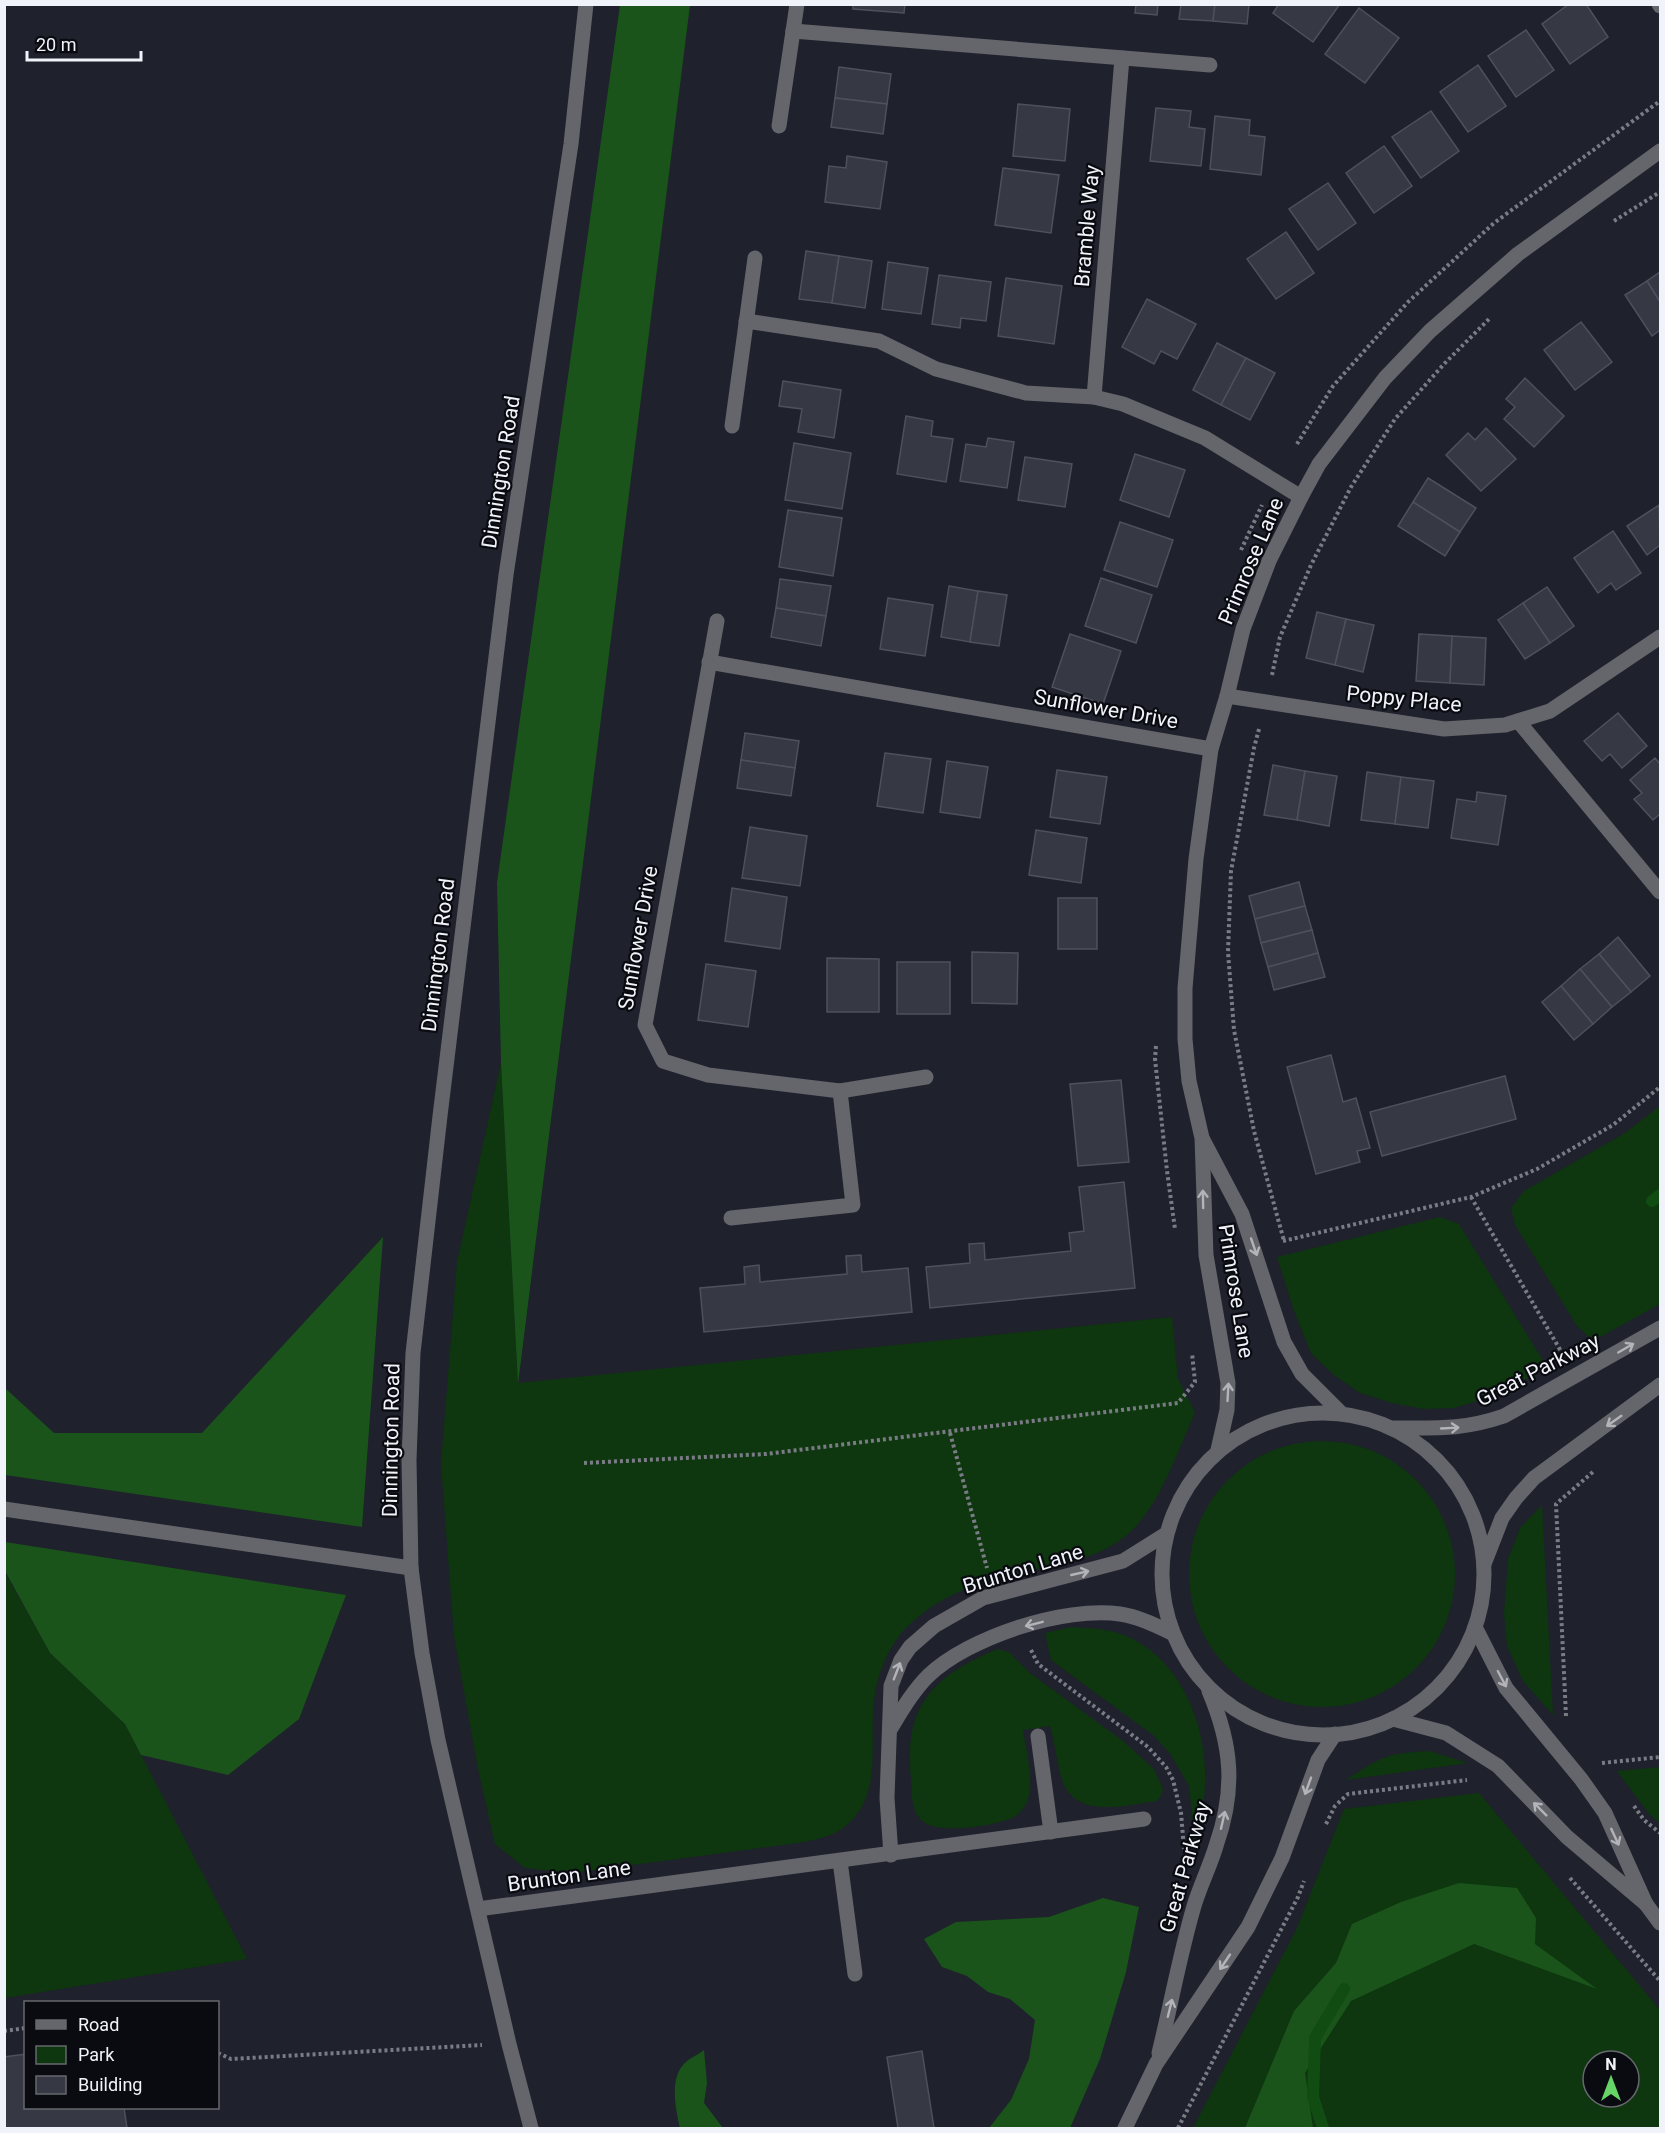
<svg xmlns="http://www.w3.org/2000/svg" width="1665" height="2133" viewBox="0 0 1665 2133" font-family="Roboto,sans-serif">
<style>
.green{fill:#0e360f;fill-rule:evenodd}
.forest{fill:#1a541b}
.lines{fill:none;stroke-linecap:round;stroke-linejoin:round}
.stream{stroke:#114d13;stroke-width:12}
.building{fill:#363843;stroke:#4e505d;stroke-width:1.5}
.path{stroke:#7a7c85;stroke-width:4;stroke-dasharray:3 3;stroke-linecap:butt}
.service{stroke:#65666c;stroke-width:15}
.minor{stroke:#65666c;stroke-width:15}
.tertiary{stroke:#65666c;stroke-width:15}
.oneway{stroke:#b2b4ba}
.labels{text-anchor:middle;dominant-baseline:central;stroke-width:4.5;stroke-linejoin:round;paint-order:stroke}
.street-label{font-size:21px;fill:#f1f3fa;stroke:#0a0b10}
</style>
<rect width="100%" height="100%" fill="#1f212c"/>
<!-- green -->
<g class="green">
<path d="M501 1063 518 1383 1172 1317 1178 1379 1195 1413C1177 1452 1160 1507 1127 1535 1096 1561 1054 1565 1016 1573 975 1582 934 1599 904 1630 887 1649 877 1675 874 1700 869 1743 884 1798 843 1828 832 1836 818 1839 805 1842L572 1873 525 1868 495 1844 478 1769 454 1636 441 1464 457 1262Z"/>
<polygon points="1660,1106 1660,1304 1593,1341 1577,1326 1515,1225 1511,1208 1524,1191 1625,1133"/>
<polygon points="1440,1217 1459,1224 1547,1367 1497,1395 1454,1408 1423,1409 1392,1403 1360,1393 1335,1376 1311,1353 1294,1311 1277,1257"/>
<circle cx="1322" cy="1574" r="133"/>
<polygon points="1542,1505 1553,1715 1523,1681 1507,1646 1504,1614 1508,1559 1520,1528"/>
<polygon points="4,1571 50,1653 125,1724 247,1959 5,1998"/>
<path d="M1071 1627C1092 1628 1114 1629 1133 1639 1185 1666 1208 1731 1205 1787 1204 1807 1199 1826 1195 1846L1189 1786 1171 1755 1153 1735 1051 1660 1045 1633Z"/>
<path d="M997 1649 1009 1652 1030 1673 1123 1741 1154 1769 1163 1789 1161 1796 1157 1801C1127 1805 1075 1820 1062 1780 1057 1763 1055 1743 1050 1726L1023 1730C1026 1750 1035 1783 1027 1802 1024 1808 1019 1815 1012 1818 993 1826 935 1836 920 1819 911 1808 912 1793 911 1780 903 1706 932 1677 997 1649Z"/>
<path d="M1429 1751 1468 1763 1346 1780C1380 1757 1387 1753 1429 1751Z"/>
<polygon points="1660,1767 1660,1823 1650,1815 1617,1771"/>
<path d="M1479 1793 1660 2010V2128H1193L1297 1928 1344 1809ZM1593 2061H1629V2097H1593Z"/>
</g>
<!-- forest -->
<g class="forest">
<polygon points="620,5 690,5 518,1384 501,1063 497,883"/>
<polygon points="383,1237 362,1527 5,1475 5,1388 54,1433 202,1433"/>
<polygon points="4,1542 5,1542 346,1595 299,1719 228,1775 141,1755 125,1724 50,1653 5,1571"/>
<polygon points="1459,1883 1517,1888 1536,1918 1535,1944 1597,1989 1474,1944 1351,2001 1305,2073 1313,2128 1245,2128 1294,2011 1336,1963 1352,1924 1401,1902"/>
<polygon points="1103,1898 1139,1907 1126,1972 1100,2059 1070,2128 989,2128 1011,2100 1029,2059 1035,2020 1010,1999 988,1992 967,1976 942,1967 924,1939 956,1922 1049,1917"/>
<path d="M704 2050 707 2083 704 2103 723 2128H680C676 2110 669 2079 684 2064 689 2058 698 2055 704 2050Z"/>
</g>
<g class="lines">
<!-- stream -->
<g class="stream">
<polyline points="1652,1201 1660,1195"/>
<polyline points="1323,2128 1313,2097 1315,2038 1344,1989"/>
</g>
</g>
<!-- building -->
<g class="building">
<polygon points="853,4 905,4 904,13 853,9"/>
<polygon points="1136,4 1158,4 1157,15 1135,13"/>
<polygon points="1181,4 1215,4 1213,21 1179,19"/>
<polygon points="1215,4 1249,4 1247,24 1213,21"/>
<polygon points="1279,4 1340,4 1313,42 1273,13"/>
<polygon points="1569,4 1586,4 1608,37 1570,64 1542,24"/>
<polygon points="1359,8 1399,38 1365,83 1325,54"/>
<polygon points="1526,30 1554,70 1516,97 1488,56"/>
<polygon points="1478,65 1506,106 1468,132 1440,92"/>
<polygon points="839,67 891,74 887,104 835,98"/>
<polygon points="835,98 887,104 883,134 831,127"/>
<polygon points="1018,104 1070,109 1065,161 1013,156"/>
<polygon points="1156,108 1191,111 1189,127 1205,129 1201,166 1150,161"/>
<polygon points="1431,111 1459,151 1421,178 1392,137"/>
<polygon points="1215,116 1250,120 1249,135 1265,137 1261,175 1210,169"/>
<polygon points="1384,146 1412,186 1374,213 1346,173"/>
<polygon points="847,156 887,162 880,209 825,202 829,166 846,168"/>
<polygon points="1003,168 1059,175 1051,233 995,225"/>
<polygon points="1328,183 1356,223 1318,250 1289,209"/>
<polygon points="1286,232 1314,273 1276,299 1247,259"/>
<polygon points="806,251 839,256 832,303 799,299"/>
<polygon points="839,256 872,261 865,308 832,303"/>
<polygon points="888,262 928,268 921,314 882,309"/>
<polygon points="1660,272 1660,302 1647,281"/>
<polygon points="939,275 991,282 986,321 961,318 960,328 932,324"/>
<polygon points="1006,278 1062,286 1054,344 998,336"/>
<polygon points="1647,281 1660,302 1660,330 1652,336 1625,295"/>
<polygon points="1147,299 1196,324 1177,359 1161,351 1154,364 1122,347"/>
<polygon points="1581,322 1612,362 1575,390 1544,350"/>
<polygon points="1217,343 1246,358 1221,405 1193,390"/>
<polygon points="1246,358 1275,373 1250,420 1221,405"/>
<polygon points="1525,378 1564,416 1534,447 1504,419 1515,407 1506,399"/>
<polygon points="783,381 841,390 834,438 798,432 802,409 779,406"/>
<polygon points="906,416 933,421 931,436 953,439 946,482 897,474"/>
<polygon points="1486,428 1516,459 1481,491 1446,455 1468,433 1475,440"/>
<polygon points="988,438 1014,442 1007,488 960,481 966,444 986,447"/>
<polygon points="794,443 851,453 842,509 785,500"/>
<polygon points="1135,454 1185,470 1169,517 1120,500"/>
<polygon points="1025,457 1072,464 1065,507 1018,500"/>
<polygon points="1428,478 1476,508 1460,532 1413,502"/>
<polygon points="1413,502 1460,532 1445,556 1398,526"/>
<polygon points="1659,505 1660,545 1647,555 1627,526"/>
<polygon points="788,510 842,518 833,576 779,567"/>
<polygon points="1120,522 1173,540 1157,587 1104,570"/>
<polygon points="1613,531 1641,573 1616,590 1611,583 1598,593 1574,558"/>
<polygon points="1101,578 1152,595 1136,643 1085,626"/>
<polygon points="780,579 831,586 826,616 776,608"/>
<polygon points="949,586 978,591 970,642 941,637"/>
<polygon points="1547,587 1574,626 1550,643 1523,603"/>
<polygon points="978,591 1007,595 999,646 970,642"/>
<polygon points="888,598 933,605 925,656 880,649"/>
<polygon points="1523,603 1550,643 1525,659 1498,620"/>
<polygon points="776,608 826,616 821,646 771,637"/>
<polygon points="1317,612 1346,619 1335,665 1306,658"/>
<polygon points="1346,619 1374,625 1363,672 1335,665"/>
<polygon points="1070,634 1121,651 1103,704 1052,687"/>
<polygon points="1419,634 1452,636 1450,683 1416,681"/>
<polygon points="1452,636 1486,638 1484,685 1450,683"/>
<polygon points="1618,713 1647,746 1622,768 1610,754 1602,761 1584,741"/>
<polygon points="745,733 799,741 795,768 741,760"/>
<polygon points="885,753 931,759 923,813 877,806"/>
<polygon points="1655,758 1660,764 1660,814 1653,820 1634,799 1642,793 1630,780"/>
<polygon points="741,760 795,768 791,796 737,788"/>
<polygon points="947,761 988,767 980,818 940,812"/>
<polygon points="1273,765 1305,771 1297,820 1264,815"/>
<polygon points="1057,770 1107,777 1100,824 1050,817"/>
<polygon points="1305,771 1337,776 1329,826 1297,820"/>
<polygon points="1367,772 1401,777 1395,824 1361,820"/>
<polygon points="1401,777 1434,781 1428,828 1395,824"/>
<polygon points="1477,792 1506,796 1498,845 1451,838 1457,799 1476,802"/>
<polygon points="750,827 807,836 800,886 742,878"/>
<polygon points="1036,830 1087,838 1081,883 1029,875"/>
<polygon points="1299,882 1305,906 1255,919 1249,896"/>
<polygon points="732,888 787,897 780,949 725,941"/>
<rect x="1058" y="898" width="39" height="51"/>
<polygon points="1305,906 1312,930 1261,943 1255,919"/>
<polygon points="1312,930 1318,953 1268,967 1261,943"/>
<polygon points="1618,937 1650,976 1631,992 1599,954"/>
<polygon points="972,952 1018,953 1017,1004 972,1003"/>
<polygon points="1318,953 1325,977 1274,990 1268,967"/>
<polygon points="1599,954 1631,992 1612,1007 1580,969"/>
<polygon points="827,958 879,959 879,1012 827,1012"/>
<rect x="897" y="962" width="53" height="52"/>
<polygon points="706,964 756,971 748,1027 698,1020"/>
<polygon points="1580,969 1612,1007 1593,1024 1561,986"/>
<polygon points="1561,986 1593,1024 1574,1040 1542,1002"/>
<polygon points="1331,1055 1343,1102 1356,1098 1370,1148 1357,1151 1360,1162 1316,1174 1287,1067"/>
<polygon points="1505,1076 1516,1119 1382,1156 1370,1112"/>
<polygon points="1121,1080 1129,1162 1078,1166 1070,1084"/>
<polygon points="1124,1182 1135,1288 930,1308 926,1267 970,1263 969,1244 984,1243 985,1260 1071,1251 1069,1233 1084,1231 1079,1187"/>
<polygon points="861,1255 862,1272 908,1268 912,1312 704,1332 700,1288 745,1284 744,1267 759,1265 760,1282 847,1274 846,1256"/>
<polygon points="922,2051 934,2128 898,2128 887,2057"/>
<polygon points="26,2054 26,2108 124,2108 127,2128 4,2128 4,2057"/>
</g>
<g class="lines">
<!-- path -->
<g class="path">
<polyline points="1614,221 1660,192"/>
<polyline points="1297,444 1333,386 1408,302 1494,223 1660,101"/>
<polyline points="1241,550 1262,505"/>
<polyline points="1272,675 1280,637 1311,565 1351,487 1395,419 1444,364 1490,318"/>
<polyline points="1259,729 1254,748 1231,871 1228,952 1234,1030 1254,1131 1284,1241"/>
<polyline points="1156,1046 1155,1059 1167,1171 1175,1229"/>
<polyline points="1471,1197 1562,1353"/>
<polyline points="1283,1241 1471,1197 1537,1169 1613,1125 1660,1087"/>
<polyline points="950,1433 987,1568"/>
<polyline points="584,1463 766,1454 1178,1403 1195,1382 1192,1353"/>
<polyline points="1031,1650 1038,1664 1148,1747 1166,1767 1173,1780 1181,1813 1184,1849"/>
<polyline points="1566,1716 1556,1504 1594,1471"/>
<polyline points="1602,1763 1660,1757"/>
<polyline points="1634,1806 1644,1820 1660,1833"/>
<polyline points="1326,1824 1335,1806 1348,1794 1467,1780"/>
<polyline points="1570,1878 1660,1981"/>
<polyline points="4,2031 26,2028"/>
<polyline points="218,2053 231,2059 482,2045"/>
<polyline points="1178,2128 1298,1897 1304,1881"/>
</g>
<!-- service -->
<g class="service">
<polyline points="731,1218 853,1205 840,1091"/>
<polyline points="1038,1736 1051,1832"/>
<polyline points="840,1861 855,1974"/>
</g>
<!-- minor -->
<g class="minor">
<polyline points="1659,4 1660,6"/>
<polyline points="793,31 1210,65"/>
<polyline points="779,126 797,4"/>
<polyline points="746,321 879,341 936,369 1026,393 1094,397 1123,404 1205,438 1301,497"/>
<polyline points="1094,397 1122,58"/>
<polyline points="732,426 755,258"/>
<polyline points="717,621 645,1025 663,1061 708,1075 840,1091 926,1077"/>
<polyline points="709,662 1211,749"/>
<polyline points="1227,696 1444,729 1505,725 1550,711 1660,637"/>
<polyline points="1518,721 1660,892"/>
<polyline points="4,1509 411,1568"/>
<polyline points="1393,1719 1446,1733 1498,1766 1567,1837 1646,1904 1605,1813 1581,1779 1506,1688 1475,1627"/>
<path d="M891 1728C902 1710 913 1691 928 1676 969 1637 1064 1606 1120 1614 1139 1617 1155 1625 1172 1633"/>
<polyline points="891,1855 887,1798 891,1686 901,1660 910,1647 934,1626 983,1598 1123,1561 1166,1534"/>
<polyline points="1646,1904 1660,1923"/>
<polyline points="478,1909 1144,1819"/>
</g>
<!-- tertiary -->
<g class="tertiary">
<polyline points="1203,1140 1242,1214 1284,1342 1302,1374 1341,1413"/>
<circle cx="1323" cy="1574" r="161"/>
<path d="M1394 1428C1437 1428 1463 1430 1504 1416L1660 1328"/>
<polyline points="1218,1450 1227,1410 1228,1383 1206,1255 1202,1138 1189,1081 1185,1039 1185,988 1196,859 1211,749 1227,696 1243,629 1269,561 1301,497 1319,464 1385,378 1430,331 1518,254 1660,151"/>
<polyline points="1484,1564 1502,1518 1516,1498 1534,1478 1660,1385"/>
<path d="M1159 2053C1171 2004 1180 1954 1194 1906 1200 1886 1210 1866 1216 1846 1236 1789 1232 1745 1209 1691"/>
<polyline points="531,2128 509,2044 438,1740 422,1653 411,1568 409,1460 413,1353 440,1116 506,575 571,144 586,4"/>
<polyline points="1125,2128 1156,2064 1248,1927 1282,1858 1318,1760 1335,1734"/>
</g>
</g>
<!-- one-way arrows -->
<defs><path id="oneway-shaft" d="M-6 0H5M1.5-3L5.5 0L1.5 3" fill="none" stroke-width="1.6" stroke-linecap="round" stroke-linejoin="round" transform="scale(1.5)"/></defs>
<g class="oneway">
<use href="#oneway-shaft" transform="translate(1203 1199) rotate(-91)"/>
<use href="#oneway-shaft" transform="translate(1254 1247) rotate(71)"/>
<use href="#oneway-shaft" transform="translate(1626 1348) rotate(-30)"/>
<use href="#oneway-shaft" transform="translate(1228 1392) rotate(-87)"/>
<use href="#oneway-shaft" transform="translate(1614 1421) rotate(145)"/>
<use href="#oneway-shaft" transform="translate(1450 1428) rotate(-3)"/>
<use href="#oneway-shaft" transform="translate(1080 1573) rotate(-13)"/>
<use href="#oneway-shaft" transform="translate(1034 1624) rotate(166)"/>
<use href="#oneway-shaft" transform="translate(897 1671) rotate(-69)"/>
<use href="#oneway-shaft" transform="translate(1502 1679) rotate(62)"/>
<use href="#oneway-shaft" transform="translate(1308 1786) rotate(110)"/>
<use href="#oneway-shaft" transform="translate(1540 1809) rotate(-135)"/>
<use href="#oneway-shaft" transform="translate(1223 1820) rotate(-77)"/>
<use href="#oneway-shaft" transform="translate(1615 1837) rotate(65)"/>
<use href="#oneway-shaft" transform="translate(1225 1962) rotate(124)"/>
<use href="#oneway-shaft" transform="translate(1170 2008) rotate(-76)"/>
</g>
<g class="labels">
<!-- street labels -->
<g class="street-label">
<text transform="translate(1087 226) rotate(-85)">Bramble Way</text>
<text transform="translate(501 472) rotate(-81)">Dinnington Road</text>
<text transform="translate(1251 561) rotate(-67)">Primrose Lane</text>
<text transform="translate(1404 699) rotate(6)">Poppy Place</text>
<text transform="translate(1106 709) rotate(10)">Sunflower Drive</text>
<text transform="translate(638 938) rotate(-80)">Sunflower Drive</text>
<text transform="translate(438 955) rotate(-83)">Dinnington Road</text>
<text transform="translate(1236 1291) rotate(81)">Primrose Lane</text>
<text transform="translate(1538 1370) rotate(-27)">Great Parkway</text>
<text transform="translate(391 1440) rotate(-89)">Dinnington Road</text>
<text transform="translate(1023 1569) rotate(-17)">Brunton Lane</text>
<text transform="translate(1185 1867) rotate(-74)">Great Parkway</text>
<text transform="translate(569 1876) rotate(-8)">Brunton Lane</text>
</g>
</g>
<!-- border -->
<rect width="1665" height="2133" fill="none" stroke="#f1f3fa" stroke-width="12"/>
<!-- legend -->
<rect x="24" y="2001" width="195" height="108" fill="#0a0b10" stroke="#66686e" stroke-width="1.5"/>
<rect x="36" y="2020" width="30" height="9" fill="#65666c" stroke="#66686e" stroke-width="1.5"/>
<text x="78" y="2031" font-size="18" fill="#f1f3fa">Road</text>
<rect x="36" y="2046" width="30" height="18" fill="#0e360f" stroke="#66686e" stroke-width="1.5"/>
<text x="78" y="2061" font-size="18" fill="#f1f3fa">Park</text>
<rect x="36" y="2076" width="30" height="18" fill="#363843" stroke="#66686e" stroke-width="1.5"/>
<text x="78" y="2091" font-size="18" fill="#f1f3fa">Building</text>
<!-- north arrow -->
<g transform="translate(1611 2079)"><circle r="28" fill="#0a0b10" stroke="#66686e" stroke-width="1.5"/>
<path d="M0-4.5L10 22L0 15L-10 22Z" fill="#66d466"/>
<text y="-9" font-size="16" font-weight="bold" text-anchor="middle" fill="#f1f3fa">N</text>
</g>
<!-- scale -->
<path d="M27 51v9h114v-9" fill="none" stroke="#f1f3fa" stroke-width="3"/>
<text x="36" y="51" font-size="18" fill="#f1f3fa" stroke="#0a0b10" stroke-width="4.5" paint-order="stroke">20 m</text>
</svg>
